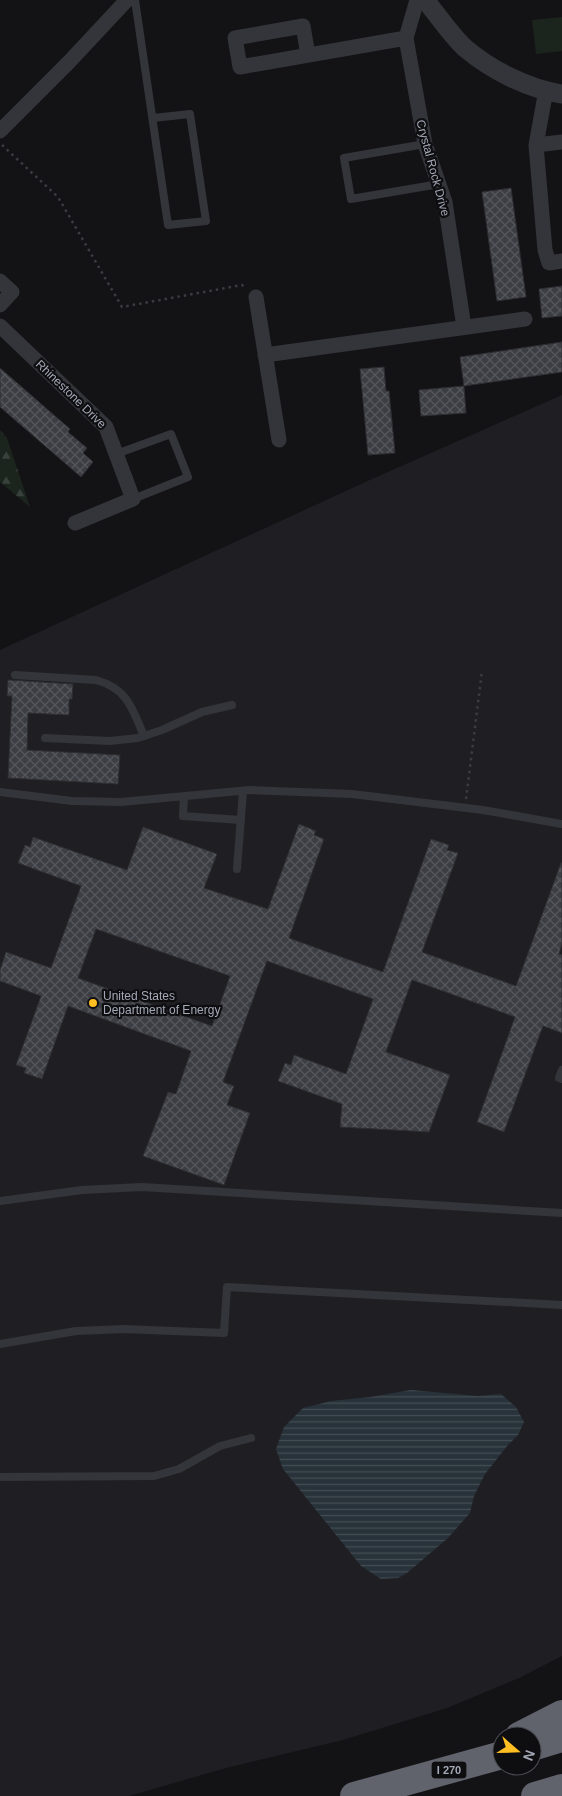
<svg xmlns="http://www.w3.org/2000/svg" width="562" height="1796" font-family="Helvetica,sans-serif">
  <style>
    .built { fill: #1f1f23 }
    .forest { fill: url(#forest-firs) }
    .garden { fill: #1b241d }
    .water { fill: url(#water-rules) }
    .building { fill: url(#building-cross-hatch); stroke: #2d2d32; fill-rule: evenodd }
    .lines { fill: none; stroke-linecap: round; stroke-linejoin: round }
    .path { stroke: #3a3c42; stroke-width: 2.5; stroke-dasharray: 2.5 4; stroke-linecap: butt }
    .service { stroke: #34353b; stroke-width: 8 }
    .minor { stroke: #34353b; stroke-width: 15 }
    .tertiary { stroke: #34353b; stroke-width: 19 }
    .motorway { stroke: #60626c; stroke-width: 28 }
    .poi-dot { fill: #ffbe22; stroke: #0e0e10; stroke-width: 2 }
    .labels { text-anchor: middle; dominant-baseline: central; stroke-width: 4.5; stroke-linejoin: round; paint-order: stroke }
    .shield { fill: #0e0e10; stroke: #777a85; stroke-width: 1 }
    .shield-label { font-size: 11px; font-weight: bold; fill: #a4a9b7 }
    .street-label { font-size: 12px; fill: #a4a9b7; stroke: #0e0e10 }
    .poi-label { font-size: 12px; fill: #a4a9b7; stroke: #0e0e10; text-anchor: start }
  </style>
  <defs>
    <pattern id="forest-firs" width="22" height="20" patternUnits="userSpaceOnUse" patternTransform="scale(1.25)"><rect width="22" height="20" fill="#1b241d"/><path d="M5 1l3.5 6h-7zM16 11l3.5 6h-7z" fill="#39413c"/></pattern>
    <pattern id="water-rules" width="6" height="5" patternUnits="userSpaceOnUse" patternTransform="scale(1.25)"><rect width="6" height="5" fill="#28323a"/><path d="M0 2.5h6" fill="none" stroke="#444d54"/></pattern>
    <pattern id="building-cross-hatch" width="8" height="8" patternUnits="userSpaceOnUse" patternTransform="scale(1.25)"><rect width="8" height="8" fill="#3d3e43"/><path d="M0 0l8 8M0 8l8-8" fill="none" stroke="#56575c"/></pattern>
  </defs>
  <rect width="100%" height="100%" fill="#131315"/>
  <path class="built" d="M562,395V1656L519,1678L447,1708L343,1740L226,1768L129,1796H0V650L372,479Z"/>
  <path class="forest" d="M0,430L7,438L30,507L0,482Z"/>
  <path class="garden" d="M562,17V51L536,54L532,20Z"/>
  <path class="water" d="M411,1390L478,1396L501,1394L516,1407L524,1422L518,1435L508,1445L485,1474L474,1496L470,1513L448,1538L407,1573L398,1578L381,1579L361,1566L283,1469L276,1449L284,1427L303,1408L331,1401L370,1397Z"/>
  <path class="building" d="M511,188L526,297L497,301L482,192Z
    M562,286V316L542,318L539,289Z
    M562,342V372L464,386L460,357Z
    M384,367L386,391H389L395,453L368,455L360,369Z
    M0,368L70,429L68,432L87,448L83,453L93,462L81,477L0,407Z
    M464,386L466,413L421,416L419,390Z
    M8,680L73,684L72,699H69V715L28,713L27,750L120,755L118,784L8,778L12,696H7Z
    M299,824L316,831L314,835L324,839L289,938L383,972L431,839L449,845L447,850L458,853L422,952L516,986L561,863H562V944L559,954L562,955V1033L543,1026L504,1132L477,1122L515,1017L412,980L386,1052L450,1075L429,1132L340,1127L342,1104L278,1081L285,1063L291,1065L294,1055L346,1074L373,999L267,961L223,1082L234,1086L227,1105L250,1113L224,1185L143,1156L168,1092L176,1094L191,1051L68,1006L42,1079L24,1073L26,1068L16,1065L41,996L0,981V970L6,952L51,968L81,886L18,863L25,845L30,847L33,837L127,870L143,827L217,854L204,888L268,909ZM96,929L230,976L212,1026L78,978Z"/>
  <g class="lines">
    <path class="path" d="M2,145L58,197L122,307L242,285L245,288
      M466,799L482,671"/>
    <path class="service" d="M135,0L168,225L206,221L190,114L153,118
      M425,144L344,158L351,199L439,184
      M116,454L171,434L188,477L133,499
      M15,675L96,680C128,689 132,708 144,736
      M45,738L110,741L138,738L162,730L202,712L232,705
      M0,792L72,801L121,802L250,790L352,794L483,810L562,824
      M184,796L183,816L241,820
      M237,869L243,791
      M562,1070L559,1078L562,1079
      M0,1201L82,1190L142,1187L562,1213
      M0,1344L76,1331L124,1329L224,1333L227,1287L562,1305
      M0,1477L154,1476L179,1469L220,1446L251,1438"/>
    <path class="minor" d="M417,0L406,38L425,144L445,202L464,327
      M308,55L303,26L235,38L240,67L406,38
      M546,90L536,145L545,250L549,263L562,261
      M0,131L69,62L127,0
      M536,145L562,142
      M0,281L12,292L0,305
      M256,297L279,440
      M0,326L106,427L133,499L75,523
      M265,355L525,319"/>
    <path class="tertiary" d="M425,0C438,15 450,34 465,48C491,70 528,89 562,94"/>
    <path class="motorway" d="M519,1736L562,1714
      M532,1747L562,1738
      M354,1796L502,1755
      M535,1796L562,1788"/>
  </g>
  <circle class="poi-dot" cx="93" cy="1003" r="5"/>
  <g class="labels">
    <rect class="shield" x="431.5" y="1761.5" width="35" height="17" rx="4"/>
    <g class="shield-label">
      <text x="449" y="1770">I 270</text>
    </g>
    <g class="street-label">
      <text transform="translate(433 168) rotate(75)">Crystal Rock Drive</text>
      <text transform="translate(71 394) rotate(44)">Rhinestone Drive</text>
    </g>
    <g class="poi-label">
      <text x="103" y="996">United States<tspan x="103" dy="14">Department of Energy</tspan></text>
    </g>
  </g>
  <g transform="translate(517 1751) rotate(110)"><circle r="24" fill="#0e0e10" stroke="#4a4c53"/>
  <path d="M0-4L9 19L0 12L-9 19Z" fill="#ffbe22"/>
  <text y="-8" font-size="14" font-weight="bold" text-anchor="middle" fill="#a4a9b7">N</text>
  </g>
</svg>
